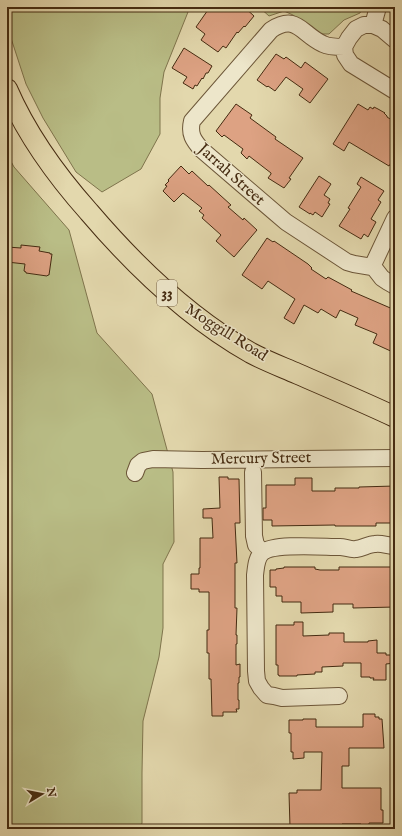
<svg xmlns="http://www.w3.org/2000/svg" width="402" height="836" font-family="'IM FELL English',serif">
  <style>
    .green { fill: #b9bd86; stroke: #7f744c }
    .building { fill: #dda283; stroke: #452b11 }
    .lines { fill: none; stroke-linecap: round; stroke-linejoin: round }
    .minor-casing { stroke: #6c5638; stroke-width: 18 }
    .major-casing { stroke: #452b11; stroke-width: 22 }
    .minor { stroke: #ede6ca; stroke-width: 16 }
    .major { stroke: #e3d8ad; stroke-width: 20 }
    .labels { text-anchor: middle; dominant-baseline: central; stroke-width: 3; stroke-linejoin: round; paint-order: stroke }
    .shield { fill: #ede6ca; stroke: #776348; stroke-width: 1 }
    .shield-label { font-size: 15px; font-weight: bold; fill: #452b11 }
    .street-label { font-size: 16px; fill: #452b11; stroke: #ede6ca }
  </style>
  <rect width="100%" height="100%" fill="#e3d8ad"/>
  <filter id="stains"><feTurbulence type="fractalNoise" baseFrequency=".005" numOctaves="4"/><feColorMatrix values="0 0 0 0 .2 0 0 0 0 .09 0 0 0 0 .02 0 0 0 .5 -.17"/></filter>
  <radialGradient id="worn" r=".72"><stop offset=".6" stop-color="#630" stop-opacity="0"/><stop offset="1" stop-color="#630" stop-opacity=".3"/></radialGradient>
  <path class="green" d="M7,7H190L164,72L160,98V134L141,169L102,192L76,172L43,118L26,84L7,26Z
    M259,7H363L360,13L344,20L329,34H319L308,27L293,15L284,11L269,16Z
    M7,154L14,167L69,230L97,333L152,394L173,472L174,542L163,564V628L159,657L143,721L142,773V823L140,829H7Z"/>
  <path class="building" d="M210,7H244L254,16L245,27L244,26L238,33L237,32L226,48L223,46L218,52L201,40L205,34L196,27Z
    M184,48L212,66L208,73H206L203,79L202,78L197,86L195,85L193,89L183,83L187,77L172,68Z
    M276,54L284,59L286,57L301,68L305,62L328,79L310,103L299,95L303,89L286,77L275,91L268,86L267,87L257,80Z
    M236,104L252,115L250,118L276,137L275,139L303,158L289,178L291,179L284,188L268,178L271,174V173L249,156L247,159L241,153L243,149L224,135L222,137L216,131Z
    M358,104L368,110L370,107L373,109L374,107L378,109L385,113H384L387,116V117L395,122V157L389,166L349,142L344,151L333,144Z
    M181,166L189,174L192,171L208,186L209,185L231,205L228,207L243,220L244,218L257,230L234,257L216,241L221,235L202,218L204,215L199,211L202,208L183,193L174,202L163,191L167,186L165,185L169,181L168,180Z
    M319,176L331,184L324,195L330,199L328,203L330,204L322,217L315,212L313,215L310,213V214L299,207Z
    M361,177L384,191L378,200L381,202L371,219L376,222L368,237L364,234L361,239L344,229L339,226L350,209L348,208L361,187L357,184Z
    M267,238L273,242L274,241L308,264L312,268L311,269L326,279L328,277L352,290L351,291L395,310V353L373,343L377,334L355,325L358,318L340,310L336,318L321,309L318,313L304,305L294,324L284,318L295,299L268,281L262,289L242,275Z
    M21,245L40,247L39,251L50,253V254H52L49,275H48L47,276L26,273V272L24,271L25,264L7,262V247L21,248Z
    M219,477H228V479H239L240,523H235L237,563H235V608H237L236,635H237V644H236V665L240,664V677H239V683H238V700H239V709H236L237,712H223V716H212L211,679H209V653H207V630H209V592H199V589H191V574H199V568H200V538H213L212,518H203V509L220,508Z
    M295,478H312V491H335V488H359V487L395,486V523H376V526H335V525L272,526V520H263V508H266V485H295Z
    M284,567H315V569L320,570H339V567H395V607L353,608V604H333V612L301,613V602H282V596H276V587H270V570H276V569L284,568Z
    M294,622H303V636L329,635V633H344V642H368V641L377,640V653H386V655H395V663L386,664V680H373L374,678H370V677H361V663H343V666L322,667V672H315V674L297,675V676H279V675H278V665H276V625H294Z
    M363,714H375V717H379V719H382L384,748H349V766H342V788H381V810H383V823H369V825H361V824H342V826H316V828H299V827H290L289,793H297V790H321L322,752H304V758L293,759V752H291V733H289V720H303V719H316V727H363Z"/>
  <g class="lines">
    <g class="minor-casing">
      <path id="minor" d="M373,25L378,7
        M395,40L382,29L373,25H364L356,29L349,38L344,47L345,55L351,64L395,91
        M344,47C337,47 329,47 323,44C301,34 297,13 271,30L192,121C189,134 193,140 202,150L286,222L347,262L354,264L372,267L375,269L382,278L388,282L395,286
        M372,267L395,218
        M253,472L254,536L256,545L263,552
        M135,473L138,465L143,461L153,459L202,460L395,458
        M339,696L282,698L274,696L267,695L261,688L257,681L256,671L255,575C256,568 256,557 263,552C275,543 323,547 340,547C345,547 351,550 356,549C363,548 369,544 375,544C382,543 388,546 395,546"/>
    </g>
    <g class="major-casing">
      <path id="major" d="M7,89C27,135 56,175 89,212C135,266 189,318 251,353C266,361 282,367 298,374C330,388 363,402 395,417"/>
    </g>
    <use href="#minor" class="minor"/>
    <use href="#major" class="major"/>
  </g>
  <g class="labels">
    <rect class="shield" x="157" y="280" width="20" height="26" rx="3"/>
    <g class="shield-label">
      <text x="167" y="293">33</text>
    </g>
    <g class="street-label">
      <text transform="translate(231 175) rotate(42)">Jarrah Street</text>
      <text transform="translate(226 333) rotate(32)">Moggill Road</text>
      <text transform="translate(261 459) rotate(-1)">Mercury Street</text>
    </g>
  </g>
  <rect width="402" height="836" fill="none" stroke="#e3d8ad" stroke-width="24"/>
  <rect x="8" y="8" width="386" height="820" fill="none" stroke="#452b11" stroke-width="2"/>
  <rect x="12" y="12" width="378" height="812" fill="none" stroke="#452b11"/>
  <g transform="translate(42 794) rotate(80)" stroke="#ede6ca" stroke-width="3" paint-order="stroke">
  <path d="M0-3L7 15L0 10L-7 15Z" fill="#452b11"/>
  <text y="-6" font-size="11" font-weight="bold" text-anchor="middle" fill="#452b11">N</text>
  </g>
  <rect width="100%" height="100%" filter="url(#stains)"/>
  <rect width="100%" height="100%" fill="url(#worn)"/>
</svg>
